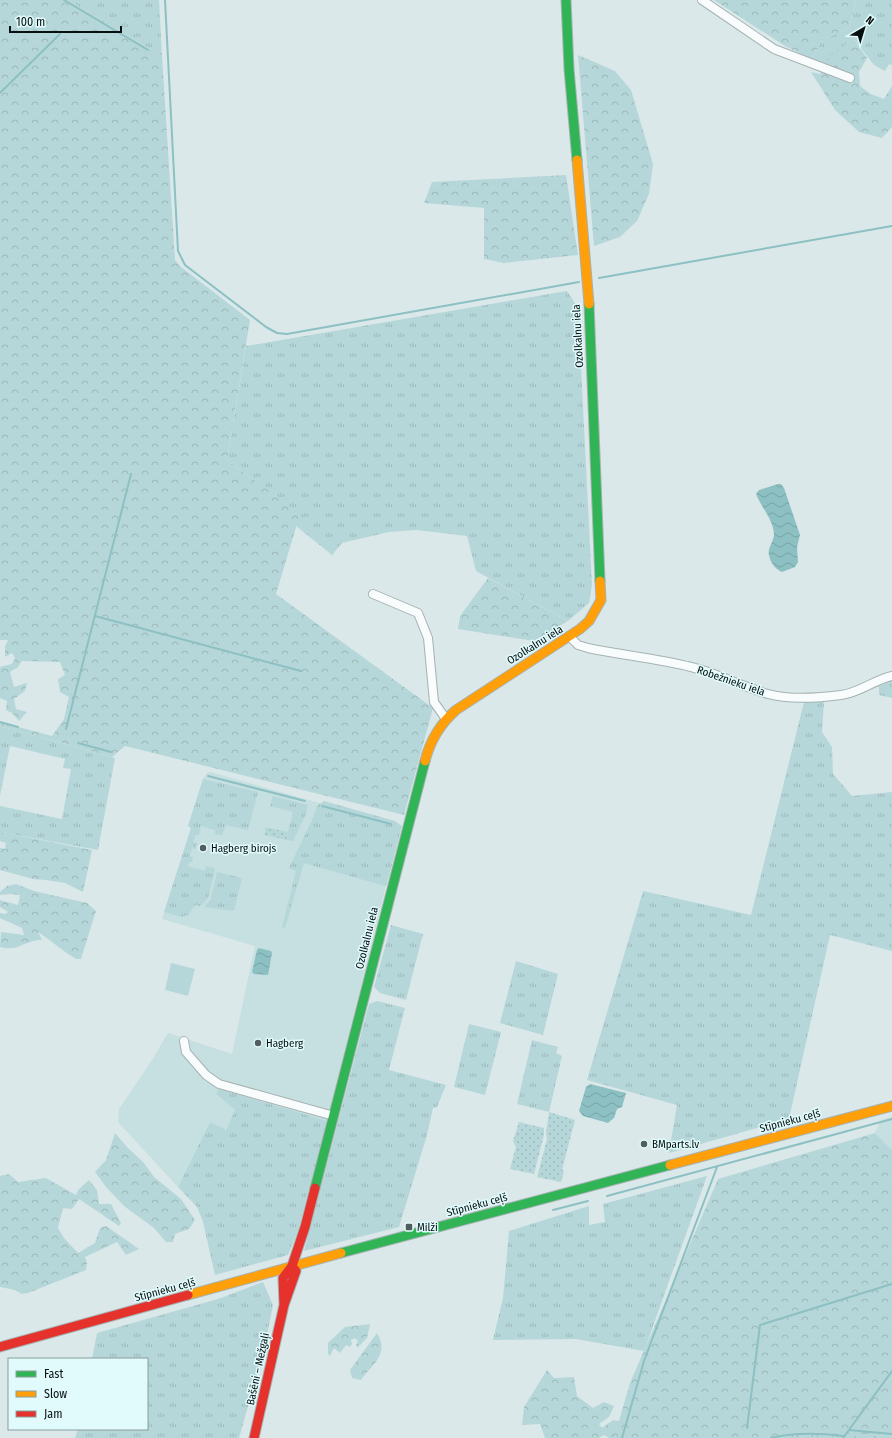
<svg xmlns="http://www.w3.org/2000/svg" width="892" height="1438" font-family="'Fira Sans Condensed',sans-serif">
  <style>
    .built { fill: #c6dfe0 }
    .grass { fill: url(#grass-tufts) }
    .forest { fill: url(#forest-crowns) }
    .wetland { fill: url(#wetland-marsh) }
    .garden { fill: url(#garden-dots) }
    .pitch { fill: #b6d7d9 }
    .water { fill: url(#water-waves) }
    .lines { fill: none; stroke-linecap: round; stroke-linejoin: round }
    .stream { stroke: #8cc0c3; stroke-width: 2 }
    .street-casing { stroke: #a6b2b3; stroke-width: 10 }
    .fast-casing { stroke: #a6b2b3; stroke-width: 11 }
    .slow-casing { stroke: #a6b2b3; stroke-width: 11 }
    .jam-casing { stroke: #a6b2b3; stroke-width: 11 }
    .street { stroke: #f9fcfc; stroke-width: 8 }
    .fast { stroke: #30b455; stroke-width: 9 }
    .slow { stroke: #ff9f0a; stroke-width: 9 }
    .jam { stroke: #e5322d; stroke-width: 9 }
    .poi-dot { fill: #515c5c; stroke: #e1fbfd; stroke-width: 1.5 }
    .labels { text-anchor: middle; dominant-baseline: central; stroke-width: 3; stroke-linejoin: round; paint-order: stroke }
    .street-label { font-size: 11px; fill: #071010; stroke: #e1fbfd }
    .poi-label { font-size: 11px; fill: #071010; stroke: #e1fbfd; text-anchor: start }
  </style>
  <defs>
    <pattern id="grass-tufts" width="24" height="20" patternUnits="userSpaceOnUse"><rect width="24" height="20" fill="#b6d7d9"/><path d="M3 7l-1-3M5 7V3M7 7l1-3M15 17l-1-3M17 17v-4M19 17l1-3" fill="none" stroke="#9bb8b9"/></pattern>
    <pattern id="forest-crowns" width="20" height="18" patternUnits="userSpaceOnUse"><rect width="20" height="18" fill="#b6d7d9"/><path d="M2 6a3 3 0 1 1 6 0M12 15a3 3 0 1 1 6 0" fill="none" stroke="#9bb8b9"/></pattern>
    <pattern id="wetland-marsh" width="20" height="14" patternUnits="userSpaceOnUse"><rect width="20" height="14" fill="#b6d7d9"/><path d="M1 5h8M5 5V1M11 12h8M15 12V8" fill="none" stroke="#9bb8b9"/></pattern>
    <pattern id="garden-dots" width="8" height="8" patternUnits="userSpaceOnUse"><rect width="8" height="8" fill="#b6d7d9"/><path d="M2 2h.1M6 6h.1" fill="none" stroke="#9bb8b9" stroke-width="1.8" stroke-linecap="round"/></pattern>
    <pattern id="water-waves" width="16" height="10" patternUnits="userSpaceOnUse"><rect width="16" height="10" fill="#8cc0c3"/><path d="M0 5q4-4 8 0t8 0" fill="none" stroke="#77a4a6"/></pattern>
  </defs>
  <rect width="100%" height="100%" fill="#dae8e9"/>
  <path class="built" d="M210,772L401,826L327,1121L216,1094L235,1110L226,1131L210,1122L178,1187L118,1122L119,1109L154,1057L168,1033L232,1054L255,946L162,919L191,828L188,826L203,779L207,773Z
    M892,1117V1150L875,1133L881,1120Z"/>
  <path class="grass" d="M68,0H159L162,56Z
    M856,0H892V65L889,64L885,71L874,65L854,39L825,64L811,59L822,40L849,28Z
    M567,291L578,308L592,585L589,603L568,621L476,571L467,536L416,530L389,532L342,543L332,555L296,526L299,514L227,460L246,346Z
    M892,681V698L879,695V686Z
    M804,702H824L822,732L832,747L833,774L852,796L892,792V951L830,935L789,1119L669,1153L677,1105L587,1080L643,891L751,915Z
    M0,726L115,758L98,850L0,832V806L62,819L71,769L63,768L65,759L10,746L0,796Z
    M203,779L258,792L248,830L226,825L222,835L215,834V830L201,826L199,835H196L193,842L197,843L195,849L192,848L190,856L193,857L192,862H189L188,866L205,871L206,866L214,868L215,870L208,898L200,906L195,905L188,915L181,917L164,912L191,828L188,826Z
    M273,796L308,805L305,816L293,841L286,840L293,812L270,806Z
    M324,801L395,821L402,826L387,884L385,886L304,863L285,928L282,927L296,871L289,868L312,820L317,806Z
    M217,872L242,878L234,911L204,907L211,899Z
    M391,925L423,934L406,1000L380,993L374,987Z
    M516,961L558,974L543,1035L500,1023Z
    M377,1001L405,1008L389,1070L446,1085L437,1107L433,1108L427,1135L399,1227L304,1251L369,1004Z
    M469,1024L501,1032L485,1095L454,1087Z
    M532,1040L558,1047L556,1053L562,1056L549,1112L517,1104Z
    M219,1089L327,1121L298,1231L288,1255L215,1275L203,1222L197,1207L178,1187L210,1122L226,1130L235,1110L216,1094Z
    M707,1176L644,1351L576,1339L493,1340L503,1298L509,1231L589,1206V1225L605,1222L603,1204Z
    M263,1282L273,1305L264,1350L239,1438H75L78,1429H147V1359H92L97,1333L218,1299Z"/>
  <path class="forest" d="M0,0H68L162,56L175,260L181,267L250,320L227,460L300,514L276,594L433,708L404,815L125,746L112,757L0,726V722L52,736L64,719L69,697L60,692L58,679L65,675L60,662L22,661L18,667L10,672L14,687L27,683L25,691L14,699L16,709L27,712L19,721L12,713L6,710L7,701L0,698V667L12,664L15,658L12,653L5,657V646L8,640H0Z
    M714,0H856L849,28L822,40L811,59L785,46Z
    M854,39L867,58L859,72L860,86L871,94L884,99L892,86V127L882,138L859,132L835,110L811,72L820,74L829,56Z
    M578,55L615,71L631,90L653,164L649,194L637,221L620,237L594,246Z
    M566,175L578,255L504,263L484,259V208L424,203L432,182Z
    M488,578L568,621L534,641L458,629L460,616Z
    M0,832L92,850L83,892L65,883L46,880L33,879L0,870V848L5,849L6,843L0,841Z
    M16,884L34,891L87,903L96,911L81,959H76C62,951 51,940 38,932L42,940C24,940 20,952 0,947L1,932L24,935L22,928L0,918V913L5,914L8,912L0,907V900L18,905L20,895L11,894L0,895V892L7,886Z
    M115,1133L128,1148L144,1163L154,1177L181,1199L195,1220L189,1229L175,1234L173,1242H166L154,1228L124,1206L106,1187L95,1172L106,1160Z
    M875,1133L892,1150V1434L849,1430L843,1438H609L604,1435L599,1438H545L540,1424L522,1425L524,1407L547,1370L554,1378L574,1377L577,1396L593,1408L604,1402L614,1406L609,1417L599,1424L602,1428L613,1420L619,1421L630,1383L718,1179Z
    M9,1174L18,1182L46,1178L76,1195L78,1190L89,1180L97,1190L99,1204H111L121,1223L119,1226L79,1199L72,1209L63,1208L58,1228L64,1238L78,1253L95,1243L100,1228L106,1226L139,1249L126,1255L117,1242L85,1257L87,1263L86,1270L28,1293L21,1294L16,1290L0,1287V1176Z
    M370,1324L367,1338L358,1347L356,1345L358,1341L355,1338L351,1340L352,1344L350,1347L346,1345L340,1353L334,1348L330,1356L328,1354V1343L345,1327Z
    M377,1333C390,1355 372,1364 361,1380L352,1378L350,1370Z"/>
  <path class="wetland" d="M849,1430L892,1434V1438H843Z"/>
  <path class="garden" d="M265,827L288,832L286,840L265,835Z
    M549,1112L575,1120L562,1170L564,1171L561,1182L537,1177L547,1139L546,1133Z
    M519,1122L544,1128V1135L534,1174L510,1169L516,1147L513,1141Z"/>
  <path class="pitch" d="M171,963L195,969L188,996L165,990Z"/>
  <path class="water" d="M778,484H781L784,488L800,535L797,547L798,562L795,567L782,572C775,569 770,562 769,555C767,548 774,542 774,534C773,519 761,507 756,494L759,490Z
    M259,948L271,951L272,953L268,975L254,974L252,972L257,950Z
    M590,1084L626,1093L622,1107L617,1109L614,1118L608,1123L583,1116L579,1111L586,1087Z"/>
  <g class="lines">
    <path class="stream" d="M64,0L148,50
      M165,0L178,251L185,265L266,327L277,333L287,334L579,282
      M0,93L60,34
      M599,278L892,226
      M95,616L301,671
      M0,722L18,727
      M66,729L131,474
      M78,743L111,752
      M208,776L305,801
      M322,806L391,824
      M607,1196L892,1119
      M553,1210L588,1201
      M747,1428L760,1325L892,1284
      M849,1430L892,1434
      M622,1438L644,1361L717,1167
      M771,1438C795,1432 820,1433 844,1436
      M843,1438L892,1371"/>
    <g class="street-casing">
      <path id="street" d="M702,0L774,49L850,78
        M373,594L418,613L428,638L434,702L446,719
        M570,637L578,645L588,648C621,655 654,658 687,666C715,672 740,686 768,694C790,700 818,698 841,695C859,693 874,680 892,676
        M184,1041L186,1052L206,1075L219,1084L334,1116"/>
    </g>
    <g class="fast-casing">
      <path id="fast" d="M566,0L569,69L577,160
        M589,304L600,581
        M315,1188L425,761
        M341,1253L670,1165"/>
    </g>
    <g class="slow-casing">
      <path id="slow" d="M577,160L589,304
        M425,761C430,741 440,724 456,710L580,629L589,621L601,600L600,581
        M670,1165L892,1106
        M188,1295L341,1253"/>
    </g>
    <g class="jam-casing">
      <path id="jam" d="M284,1305L283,1278L292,1266L305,1227L315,1188
        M0,1347L188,1295
        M254,1438L284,1305L296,1271L292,1266"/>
    </g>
    <use href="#street" class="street"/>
    <use href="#fast" class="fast"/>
    <use href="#slow" class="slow"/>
    <use href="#jam" class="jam"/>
  </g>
  <g class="poi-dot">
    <circle cx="203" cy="848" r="4"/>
    <circle cx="258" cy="1043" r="4"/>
    <circle cx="644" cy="1144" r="4"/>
    <rect x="405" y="1223" width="8" height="8" rx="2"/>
  </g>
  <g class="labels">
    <g class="street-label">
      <text transform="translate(578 336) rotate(-93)">Ozolkalnu iela</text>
      <text transform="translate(535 645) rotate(-32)">Ozolkalnu iela</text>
      <text transform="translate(731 681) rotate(19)">Robežnieku iela</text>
      <text transform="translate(367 938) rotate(-76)">Ozolkalnu iela</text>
      <text transform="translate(790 1121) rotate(-15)">Stīpnieku ceļš</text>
      <text transform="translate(477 1205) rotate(-15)">Stīpnieku ceļš</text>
      <text transform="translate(165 1290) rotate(-15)">Stīpnieku ceļš</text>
      <text transform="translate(258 1369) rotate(-78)">Bašēni – Mežgaļi</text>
    </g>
    <g class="poi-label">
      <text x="211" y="848">Hagberg birojs</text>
      <text x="266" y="1043">Hagberg</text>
      <text x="652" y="1144">BMparts.lv</text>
      <text x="417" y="1227">Milži</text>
    </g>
  </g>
  <rect x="8" y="1358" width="140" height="72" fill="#e1fbfd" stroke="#8a9d9e"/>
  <rect x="16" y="1371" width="20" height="6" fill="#30b455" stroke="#8a9d9e"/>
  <text x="44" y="1378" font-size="12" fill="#071010">Fast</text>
  <rect x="16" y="1391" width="20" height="6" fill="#ff9f0a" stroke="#8a9d9e"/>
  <text x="44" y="1398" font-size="12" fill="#071010">Slow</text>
  <rect x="16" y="1411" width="20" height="6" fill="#e5322d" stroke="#8a9d9e"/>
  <text x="44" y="1418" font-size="12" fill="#071010">Jam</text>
  <g transform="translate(864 28) rotate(38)" stroke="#e1fbfd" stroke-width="3" paint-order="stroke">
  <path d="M0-3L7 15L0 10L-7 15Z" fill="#071010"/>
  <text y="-6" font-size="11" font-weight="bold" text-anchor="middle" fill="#071010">N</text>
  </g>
  <path d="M10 26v6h111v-6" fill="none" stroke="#071010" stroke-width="2"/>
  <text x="16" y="26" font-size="12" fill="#071010" stroke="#e1fbfd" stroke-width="3" paint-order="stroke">100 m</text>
</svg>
